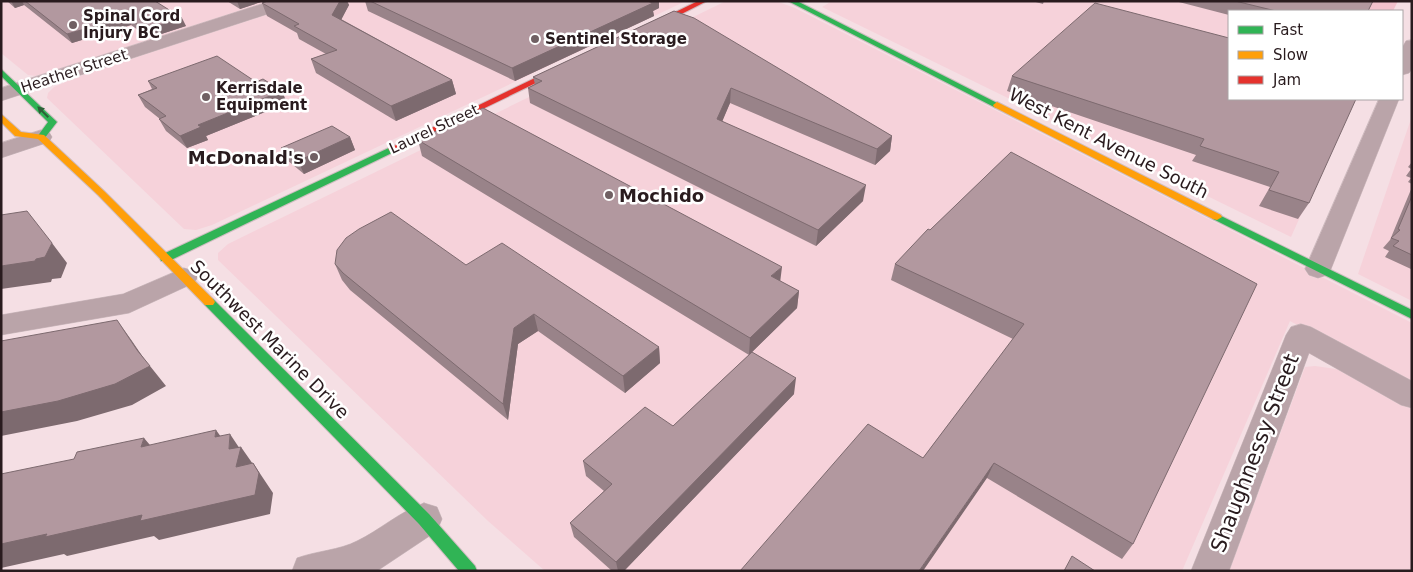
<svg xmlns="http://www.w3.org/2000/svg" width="1413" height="572" font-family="'DejaVu Sans',sans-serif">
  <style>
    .built { fill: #f6d2da }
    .green { fill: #f2c1cc }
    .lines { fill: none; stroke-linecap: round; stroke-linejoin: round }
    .street-casing { stroke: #cfbdc1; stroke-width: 1 }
    .fast-casing { stroke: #cfbdc1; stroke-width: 2 }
    .slow-casing { stroke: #cfbdc1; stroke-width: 2 }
    .jam-casing { stroke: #cfbdc1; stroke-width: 2 }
    .street { fill: #baa4a9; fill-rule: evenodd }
    .fast { fill: #30b455; fill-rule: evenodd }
    .slow { fill: #ff9f0a; fill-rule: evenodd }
    .jam { fill: #e5322d; fill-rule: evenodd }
    .wall { fill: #998389 }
    .shaded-wall { fill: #7d6a6f }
    .building { fill: #b2989f; stroke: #7d6a6f }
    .oneway { fill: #2c6037 }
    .poi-dot { fill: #706063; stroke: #fff; stroke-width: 2 }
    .labels { text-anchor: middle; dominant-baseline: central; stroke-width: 5; stroke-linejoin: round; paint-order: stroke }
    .far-poi-label { font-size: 15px; font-weight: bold; fill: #291b1e; stroke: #fff; text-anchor: start }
    .far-street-label { font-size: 15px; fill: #291b1e; stroke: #fff }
    .street-label { font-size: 18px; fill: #291b1e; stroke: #fff }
    .poi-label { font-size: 18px; font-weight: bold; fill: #291b1e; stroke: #fff; text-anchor: end }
    .near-street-label { font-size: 21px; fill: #291b1e; stroke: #fff }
  </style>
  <rect width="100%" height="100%" fill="#f5dfe4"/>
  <path class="built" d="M1,1H280L46,74L36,76L28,75L1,53Z
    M301,1H686L212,225L196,230L184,229L47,98L48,93L54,87L77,77Z
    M726,1H776L795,8L1412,323V387L1290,321L1182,571H545L488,521L218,260V253L228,244Z
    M832,1H1323L1229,11V99H1353L1291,237L822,7Z
    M1412,116V301L1358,274Z
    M1315,366L1343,370L1412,405V571H1229L1305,367Z"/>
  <path class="green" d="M1323,1H1398L1393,11H1366Z"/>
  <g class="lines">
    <g class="street-casing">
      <path id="street" d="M271,1H297L295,5L1,101V88Z
        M1412,40V69L1409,73L1402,75V48L1406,41Z
        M1379,99H1399L1331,269L1327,275L1318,278L1309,275L1305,269Z
        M41,130L49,132L52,137L49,142L1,158V143Z
        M184,268L194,271L198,277L194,283L129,313L1,335V315L123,294Z
        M1301,324L1311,327L1412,381V408L1401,405L1309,353L1229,571H1191L1286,335L1291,327Z
        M424,503L437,507L442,519L437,531L377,571H292L297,558C316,551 340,550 357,541C380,530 399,512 424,503Z"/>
    </g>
    <g class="fast-casing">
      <path id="fast" d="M788,1H797L1001,105L997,108L994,107Z
        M1,69L57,122L44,139L41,140L37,137L48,122L1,76Z
        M393,146L396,147V151L169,261H161L160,258L161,255Z
        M1217,214L1412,310V319L1213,219L1212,217L1213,215Z
        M209,298L213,299L429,514L475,566L477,571H459L419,524L205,305L203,302L205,299Z"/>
    </g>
    <g class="slow-casing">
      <path id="slow" d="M997,102L1221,215L1222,217L1217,220L1213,219L994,107L993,105Z
        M1,114L21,132L44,135L104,191L213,299L215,302L213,305H205L98,195L38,139L15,136L1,122Z"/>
    </g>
    <g class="jam-casing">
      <path id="jam" d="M698,1H707L650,30L643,28Z
        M564,64L571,66L396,151H390L388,149Z"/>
    </g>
    <use href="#street" class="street"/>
    <use href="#fast" class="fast"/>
    <use href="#slow" class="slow"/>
    <use href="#jam" class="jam"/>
  </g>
  <path class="wall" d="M7,1H155L186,26L149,38L131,25L72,43L24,5L15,8Z
    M227,1H264L240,9Z
    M268,1H347L349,5L341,19L452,80L456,94L396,121L316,73L311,59L326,54L299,39L297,33L267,16L262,3Z
    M365,1H659V8L653,11L654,16L515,81L368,11Z
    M1032,1H1044L1043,4Z
    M1175,1H1373L1368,11H1229V15Z
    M674,11L892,136L890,151L875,165L730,103L722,121L863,201L816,246L530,103L528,88L535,84L533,77Z
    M1229,38L1309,203L1298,219L1259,206L1270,187L1192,161L1196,155L1007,91L1012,76Z
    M148,81L287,103L206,136L208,140L187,148L166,131L159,119H160L145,107L138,95L152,89Z
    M350,137L355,150L304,174L287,160L281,148Z
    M418,140L780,281L799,291L797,308L752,352L794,394L624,571H612L574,537L570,523L604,491L586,476L583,461L673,426L749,355L422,156Z
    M1011,152L1133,544L1122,559L987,478L923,458L1013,339L891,280L895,264Z
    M1412,162V184L1408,182L1411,178L1406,176L1411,169L1408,167Z
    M1412,187V269H1411L1385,257L1389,251L1383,248L1390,240Z
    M335,264L466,265L659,347L660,363L625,393L538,331L518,344L508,420L350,290L342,280Z"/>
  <path class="shaded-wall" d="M11,1H22L24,5L15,8Z
    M237,1H264L240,9Z
    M340,1H347L349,5L337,28L332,15Z
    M647,1H659V8L653,11L654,16L515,81L512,68Z
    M127,17L131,25L72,43L67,34Z
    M182,18L186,26L149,38L145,30Z
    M452,80L456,94L396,121L391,106Z
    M731,88L730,103L717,134V119Z
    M282,91L287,103L206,136L208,140L187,148L180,136L198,125Z
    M892,136L890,151L875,165L877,149Z
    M350,137L355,150L304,174L298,161Z
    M866,185L863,201L816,246L818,230Z
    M52,243L67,263L61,278L52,279L51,282L1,289V266L36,259Z
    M782,267L780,283L771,276Z
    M799,291L797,308L749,355L750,338Z
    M534,314L538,331L518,344L508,420L503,404L514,328Z
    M117,320L132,341L149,366H150L166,386L132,405L77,421L1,436V412L137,350Z
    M659,347L660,363L625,393L623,376Z
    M796,378L794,394L624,571H618L616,562Z
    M216,430L229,448L230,434L240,449L241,447L255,467L251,487L215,437Z
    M144,438L161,458L141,447Z
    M253,463L273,493L270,514L159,540L154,536L67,556L64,554L1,568V544Z
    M994,463L987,478L923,571H919Z"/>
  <path class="building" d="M25,1H155L182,18L145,30L127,17L67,34Z
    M268,1H340L332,15L452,80L391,106L311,59L337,50L294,26L299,24L262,3Z
    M370,1H647L653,3L512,68Z
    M1235,1H1373L1368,11H1276Z
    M1095,3L1229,38V99H1356L1309,203L1269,190L1279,172L1200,146L1204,139L1012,76Z
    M674,11L694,18L892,136L877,149L731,88L717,119L866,185L818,230L528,88L542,81L533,77Z
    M217,56L256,82L263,79L282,91L198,125L201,127L180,136L159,119L166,116L138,95L157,88L148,81Z
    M483,108L782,267L771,276L799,291L750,338L418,140Z
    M332,126L350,137L298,161L281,148Z
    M1011,152L1257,284L1133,544L994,463L919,571H740L868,424L923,458L1024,324L895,264L928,229L930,230Z
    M1412,196V255L1393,246L1399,241L1391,238L1400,230L1398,229Z
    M27,211L52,243L45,257L36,259L35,261L1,266V215Z
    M391,212L466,265L502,243L659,347L623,376L534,314L514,328L503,404L343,273L335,264L337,250L346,238L359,229Z
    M117,320L137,350L150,366L115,384L58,401L1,412V341Z
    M752,352L796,378L616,562L570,523L612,484L583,461L645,407L673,426Z
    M216,430L215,437L230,434L229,449L241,447L236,467L253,463L259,473L255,495L140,521L142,515L45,537L47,534L1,544V474L74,459L77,452L144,438L141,447Z
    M1072,556L1095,571H1064Z"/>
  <defs><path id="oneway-solid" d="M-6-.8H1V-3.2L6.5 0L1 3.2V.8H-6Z" transform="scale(1.25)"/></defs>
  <use class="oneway" href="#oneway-solid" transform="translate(43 112) rotate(-135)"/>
  <g class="poi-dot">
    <circle cx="73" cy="25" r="5"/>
    <circle cx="535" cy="39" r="5"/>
    <circle cx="206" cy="97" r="5"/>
    <circle cx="314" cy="157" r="5"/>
    <circle cx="609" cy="195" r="5"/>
  </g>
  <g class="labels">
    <g class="far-poi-label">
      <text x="83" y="16">Spinal Cord<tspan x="83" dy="17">Injury BC</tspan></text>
      <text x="545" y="39">Sentinel Storage</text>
      <text x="216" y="88">Kerrisdale<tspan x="216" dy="17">Equipment</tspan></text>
    </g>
    <g class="far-street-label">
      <text transform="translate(74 71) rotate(-18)">Heather Street</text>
      <text transform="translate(434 129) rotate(-25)">Laurel Street</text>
    </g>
    <g class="street-label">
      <text transform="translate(1109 143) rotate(27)">West Kent Avenue South</text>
      <text transform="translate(270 339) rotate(45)">Southwest Marine Drive</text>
    </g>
    <g class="poi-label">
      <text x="304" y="157">McDonald's</text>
      <text x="619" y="195" text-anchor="start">Mochido</text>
    </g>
    <g class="near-street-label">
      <text transform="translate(1255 453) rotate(-69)">Shaughnessy Street</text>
    </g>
  </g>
  <rect width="1413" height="572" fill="none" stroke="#291b1e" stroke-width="5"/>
  <rect x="1228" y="10" width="175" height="90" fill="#ffffff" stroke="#a9a4a5"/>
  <rect x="1238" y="26" width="25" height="8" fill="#30b455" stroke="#a9a4a5"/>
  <text x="1273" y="35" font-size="15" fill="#291b1e">Fast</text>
  <rect x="1238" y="51" width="25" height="8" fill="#ff9f0a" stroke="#a9a4a5"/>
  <text x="1273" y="60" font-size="15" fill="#291b1e">Slow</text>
  <rect x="1238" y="76" width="25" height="8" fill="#e5322d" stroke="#a9a4a5"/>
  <text x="1273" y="85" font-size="15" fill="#291b1e">Jam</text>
</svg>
